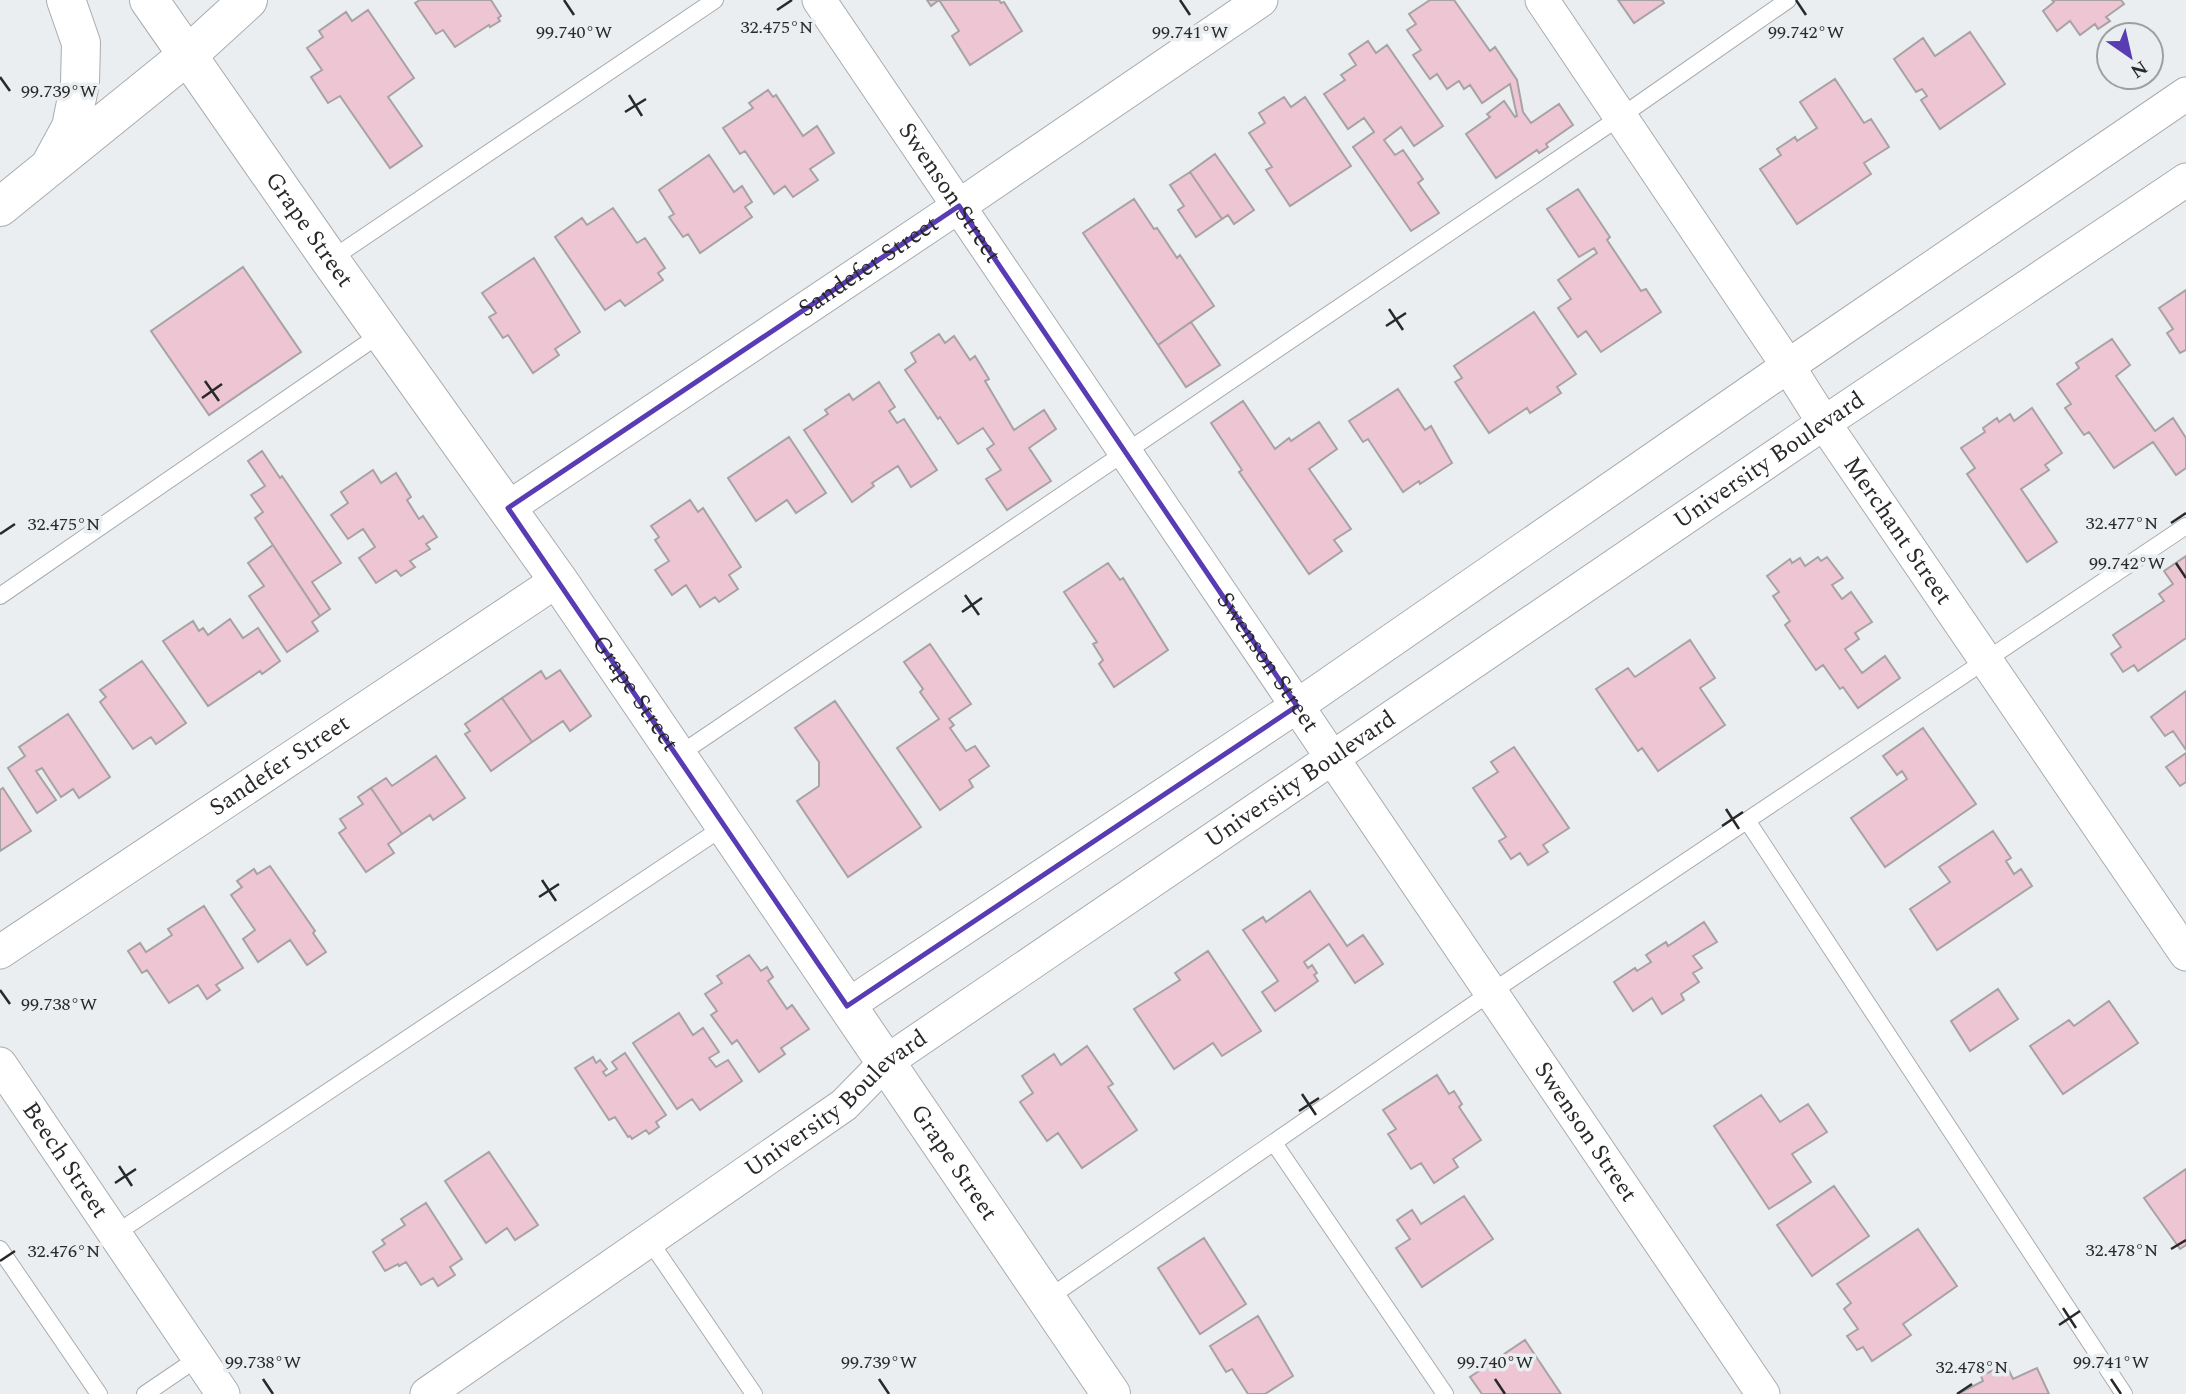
<svg xmlns="http://www.w3.org/2000/svg" width="2186" height="1394" font-family="Spectral,serif">
  <style>
    .building { fill: #eec5d2; stroke: #a7a3a4; stroke-width: 2 }
    .lines { fill: none; stroke-linecap: round; stroke-linejoin: round }
    .lane-casing { stroke: #a9acae; stroke-width: 18 }
    .street-casing { stroke: #a9acae; stroke-width: 35 }
    .secondary-casing { stroke: #a9acae; stroke-width: 40 }
    .lane { stroke: #fff; stroke-width: 16 }
    .street { stroke: #fff; stroke-width: 33 }
    .secondary { stroke: #fff; stroke-width: 38 }
    .marked { fill: none; stroke: #593cb4; stroke-width: 5; stroke-linejoin: round }
    .ticks { fill: none; stroke: #28292a; stroke-width: 2.5 }
    .labels { text-anchor: middle; dominant-baseline: central; stroke-width: 7; stroke-linejoin: round; paint-order: stroke }
    .street-label { font-size: 24px; fill: #28292a; stroke: #ebeef0 }
    .ticks-label { font-size: 18px; text-anchor: middle; fill: #28292a; stroke: #ebeef0; stroke-width: 7; stroke-linejoin: round; paint-order: stroke }
  </style>
  <rect width="100%" height="100%" fill="#ebeef0"/>
  <path class="building" d="M420,0H491L501,16L498,18L500,21L490,27L489,25L455,47L443,30L436,34L415,3Z
    M927,0H999L1001,3L1004,2L1022,31L970,65L952,36L959,31L939,0L931,6Z
    M1430,0H1454L1490,51L1495,47L1517,80L1523,112L1531,123L1559,104L1573,125L1546,144L1548,147L1539,153L1537,150L1496,178L1466,134L1490,117L1487,114L1504,101L1515,117L1517,116L1510,84L1482,103L1470,85L1464,89L1459,81L1447,89L1437,74L1430,79L1413,55L1421,50L1407,30L1416,24L1409,14Z
    M1618,0H1662L1664,3L1634,23Z
    M2052,0H2121L2124,4L2106,17L2110,21L2098,29L2095,24L2080,35L2070,21L2057,31L2043,11L2054,2Z
    M368,10L414,78L388,97L422,146L390,168L340,96L328,103L311,77L322,70L307,48L323,37L319,31L346,12L352,21Z
    M1970,32L2005,84L1940,129L1921,100L1927,96L1922,89L1916,92L1894,59L1923,38L1935,56Z
    M1368,41L1376,53L1387,45L1443,126L1414,146L1401,127L1384,140L1395,155L1403,150L1423,179L1418,183L1439,213L1411,231L1353,147L1374,132L1364,118L1348,129L1324,94L1345,80L1341,75L1356,65L1349,54Z
    M1835,79L1864,123L1871,119L1889,147L1864,163L1871,174L1797,224L1760,169L1781,155L1777,149L1795,137L1797,141L1817,128L1800,102Z
    M768,90L773,97L776,95L803,136L817,126L834,153L810,169L818,180L793,197L785,186L774,194L745,151L740,154L723,128L753,108L749,103Z
    M1284,97L1291,107L1305,97L1351,166L1290,206L1266,170L1272,167L1249,133L1265,123L1259,113Z
    M1215,154L1254,210L1234,224L1228,215L1222,219L1190,172Z
    M709,155L734,192L742,186L752,202L745,207L752,217L700,253L688,234L683,237L669,217L674,214L659,190Z
    M1190,172L1222,219L1196,237L1178,210L1184,206L1170,185Z
    M1578,189L1610,237L1607,240L1641,291L1646,289L1661,312L1601,352L1586,331L1578,337L1558,308L1571,299L1558,280L1597,253L1594,248L1579,257L1547,209Z
    M1134,199L1154,229L1157,228L1177,258L1180,255L1214,306L1158,345L1083,233Z
    M613,208L637,243L645,238L665,268L658,273L663,280L625,306L620,300L605,310L555,237L582,218L587,225Z
    M534,258L580,332L555,349L559,355L533,373L508,335L503,338L489,317L496,313L482,293Z
    M243,267L301,352L209,415L151,331Z
    M2186,290V350L2180,353L2167,333L2173,329L2159,308Z
    M1534,312L1576,374L1557,387L1561,393L1530,413L1527,408L1489,433L1455,382L1462,378L1454,366Z
    M1191,322L1220,365L1186,387L1158,345Z
    M939,334L945,343L954,336L970,360L975,356L989,379L985,381L1014,430L1044,410L1056,429L1029,448L1051,481L1007,510L986,479L1001,470L987,449L994,444L983,428L958,444L940,417L938,419L905,370L916,362L911,353Z
    M2112,339L2130,365L2116,376L2155,431L2173,418L2186,438V468L2176,475L2153,442L2114,468L2089,432L2084,435L2065,408L2071,404L2057,384L2079,368L2076,363Z
    M879,382L895,407L889,411L897,423L904,419L937,470L911,487L898,466L872,483L874,486L852,502L804,430L828,414L825,410L849,394L853,400Z
    M1398,389L1425,430L1431,426L1452,463L1420,484L1419,481L1403,492L1368,439L1363,442L1349,421Z
    M1243,401L1275,449L1289,438L1291,441L1319,422L1337,449L1309,469L1351,529L1334,540L1342,551L1309,574L1239,472L1242,470L1211,423Z
    M2032,408L2062,453L2045,465L2049,470L2021,489L2057,542L2027,562L1967,474L1975,468L1961,448L1985,432L1983,428L1997,418L1999,422L2010,414L2014,421Z
    M789,437L826,493L796,513L787,500L756,521L728,478Z
    M262,451L280,478L282,476L341,563L312,582L330,609L320,616L255,518L263,512L251,495L265,486L248,461Z
    M373,470L381,483L396,473L411,497L407,500L419,519L423,516L437,537L426,544L430,549L410,561L415,567L401,576L396,570L376,583L359,558L375,547L363,529L348,539L331,515L348,503L341,492Z
    M690,500L698,512L703,508L741,567L729,575L738,589L719,602L715,597L700,607L686,585L672,595L655,570L669,561L655,540L659,537L651,526Z
    M273,545L320,616L312,622L318,631L287,652L249,596L264,586L248,563Z
    M2186,556V638L2138,671L2134,665L2123,672L2111,654L2121,647L2113,635L2164,601L2159,594L2173,584L2164,571Z
    M1818,557L1821,561L1827,557L1843,578L1832,585L1842,599L1851,592L1872,622L1855,633L1859,639L1845,649L1862,673L1885,656L1900,678L1858,708L1843,687L1840,689L1823,665L1816,670L1785,625L1790,621L1773,596L1779,592L1767,576L1790,559L1792,563L1800,558L1805,566Z
    M1108,563L1120,580L1123,578L1168,650L1114,687L1099,664L1103,660L1093,644L1097,642L1064,592Z
    M230,619L243,638L258,628L280,661L262,674L260,671L208,706L163,641L193,621L199,631L203,628L208,635Z
    M1690,640L1715,678L1700,688L1725,725L1658,771L1642,748L1638,751L1596,689L1628,668L1635,677Z
    M930,644L971,704L949,719L954,725L950,728L966,751L975,746L989,766L969,780L973,787L940,810L897,748L939,719L920,692L923,689L904,662Z
    M142,661L186,723L156,744L151,737L133,749L100,702L106,697L100,690Z
    M560,670L591,716L570,731L563,721L532,742L502,698L541,671L546,679Z
    M2186,691V750L2173,731L2165,736L2151,717Z
    M502,698L532,742L491,771L465,734L470,731L465,724Z
    M835,701L921,827L848,877L797,801L819,786V762L795,728Z
    M68,714L110,777L79,798L73,789L61,797L42,768L36,771L56,800L37,813L8,768L25,756L19,747Z
    M1923,728L1976,804L1885,867L1851,818L1907,779L1902,771L1897,775L1883,756Z
    M1514,747L1569,828L1543,845L1548,852L1528,865L1520,853L1511,859L1499,841L1506,837L1473,788L1498,772L1491,762Z
    M2186,753V782L2180,786L2166,767Z
    M436,756L465,798L433,820L430,815L402,834L371,788L386,778L392,786Z
    M3,788L31,831L0,851V790Z
    M371,788L402,834L388,844L394,853L366,872L339,833L346,828L340,819L363,804L358,797Z
    M1993,831L2011,858L2006,861L2014,874L2021,869L2032,886L1937,950L1910,909L1950,882L1939,867Z
    M270,866L315,931L313,933L326,952L307,965L290,940L258,962L243,939L255,930L231,895L242,887L237,881L254,869L257,874Z
    M1310,891L1347,946L1363,935L1383,964L1355,983L1329,944L1304,962L1308,968L1312,965L1317,973L1314,975L1318,981L1275,1011L1262,992L1278,981L1243,930L1263,917L1266,922Z
    M204,906L243,968L216,985L220,990L207,999L198,985L169,1003L147,970L142,973L128,951L140,943L146,952L172,935L168,929Z
    M1704,922L1717,942L1693,956L1702,968L1693,973L1699,982L1681,994L1684,1000L1662,1014L1652,998L1633,1011L1614,982L1635,968L1637,971L1651,962L1646,955L1666,942L1668,946Z
    M1208,951L1261,1031L1222,1056L1213,1043L1174,1069L1134,1009L1180,980L1175,973Z
    M749,955L761,971L767,967L773,977L768,981L787,1009L792,1005L809,1029L781,1048L785,1054L759,1072L737,1040L732,1044L711,1015L717,1011L705,994L722,983L717,976Z
    M1998,989L2018,1019L1970,1051L1951,1021Z
    M2109,1001L2138,1043L2063,1094L2030,1046L2069,1020L2074,1026Z
    M679,1013L693,1035L703,1028L719,1052L709,1058L716,1067L728,1060L742,1081L700,1110L692,1099L677,1109L633,1043Z
    M1087,1046L1113,1084L1108,1087L1137,1130L1082,1168L1058,1133L1047,1141L1020,1102L1033,1093L1022,1076L1054,1054L1061,1065Z
    M625,1053L666,1115L656,1122L659,1127L649,1134L646,1130L632,1139L630,1136L628,1137L615,1117L609,1120L575,1068L593,1057L596,1063L600,1060L607,1069L603,1072L606,1076L617,1069L612,1062Z
    M1437,1075L1449,1094L1454,1091L1462,1104L1459,1107L1481,1140L1453,1159L1458,1167L1434,1183L1421,1163L1411,1169L1388,1134L1396,1129L1383,1110Z
    M1761,1095L1780,1122L1808,1104L1827,1132L1792,1154L1811,1182L1769,1209L1714,1126Z
    M489,1152L538,1225L515,1240L507,1228L486,1243L445,1181Z
    M2186,1169V1245L2180,1249L2144,1198Z
    M1834,1186L1869,1236L1812,1276L1777,1225Z
    M1464,1196L1493,1239L1422,1287L1396,1248L1410,1239L1397,1220L1412,1210L1421,1224Z
    M426,1203L462,1259L450,1267L455,1275L438,1286L433,1278L421,1285L406,1262L399,1266L398,1264L385,1271L373,1252L385,1244L382,1240L405,1225L401,1219Z
    M1918,1229L1957,1286L1903,1324L1911,1335L1872,1361L1863,1347L1857,1350L1847,1336L1858,1329L1844,1309L1851,1303L1837,1284Z
    M1204,1238L1246,1304L1200,1334L1158,1268Z
    M1258,1316L1293,1376L1265,1394H1248L1232,1369L1226,1372L1210,1346Z
    M1525,1340L1561,1394H1482L1470,1377Z
    M2006,1364L2013,1379L2037,1368L2049,1394H1958L1983,1381L1981,1376Z"/>
  <g class="lines">
    <g class="lane-casing">
      <path id="lane" d="M330,260L715,0
        M0,596L382,333
        M677,756L1620,117L1788,0
        M1748,822L2124,1394
        M1274,1143L1445,1394
        M115,1234L725,826
        M649,1240L754,1394
        M0,1249L99,1394
        M1047,1299L1490,993L2186,526
        M145,1394L198,1358"/>
    </g>
    <g class="street-casing">
      <g id="street">
        <path id="s1" d="M819,0L1763,1394"/>
        <path id="s2" d="M1542,0L1788,366L1824,423L2186,954"/>
        <path id="s3" d="M508,508L959,206L1261,0"/>
        <path id="s4" d="M0,952L558,580"/>
        <path d="M847,1006L1297,706L1788,366L2186,94"/>
        <path id="s5" d="M0,1064L223,1394"/>
        <path id="s6" d="M427,1394L844,1105L886,1062L1824,423L2186,180"/>
      </g>
    </g>
    <g class="secondary-casing">
      <g id="secondary">
        <path id="s7" d="M149,0L330,260L558,580L1111,1394"/>
        <path d="M52,162L71,127L80,83L81,43L66,0"/>
        <path d="M0,207L189,54L248,0"/>
      </g>
    </g>
    <use href="#lane" class="lane"/>
    <use href="#street" class="street"/>
    <use href="#secondary" class="secondary"/>
  </g>
  <path class="marked" d="M959,206L1297,706L847,1006L508,508Z"/>
  <path class="ticks" d="M564,0L574,15M1180,0L1190,15M1796,0L1806,15M777,10L792,0M0,77L10,91M629,95L642,116M625,112L646,99M1389,309L1403,330M1386,326L1406,313M205,381L219,401M202,398L222,384M2171,523L2186,513M0,534L15,524M2176,563L2186,578M965,595L979,615M962,612L982,598M1726,809L1739,829M1722,826L1743,812M542,880L556,901M539,897L559,884M0,990L10,1004M1302,1094L1316,1115M1299,1111L1319,1098M119,1166L132,1186M115,1183L136,1169M2171,1249L2186,1240M0,1261L15,1251M2063,1308L2076,1328M2059,1325L2080,1311M263,1379L273,1394M879,1379L889,1394M1495,1379L1505,1394M2111,1379L2121,1394M1957,1394L1972,1384"/>
  <g class="labels">
    <g class="street-label">
      <text stroke="none"><textPath href="#s1" startOffset="233">Swenson Street</textPath></text>
      <text stroke="none"><textPath href="#s7" startOffset="280">Grape Street</textPath></text>
      <text stroke="none"><textPath href="#s3" startOffset="434">Sandefer Street</textPath></text>
      <text stroke="none"><textPath href="#s6" startOffset="1636">University Boulevard</textPath></text>
      <text stroke="none"><textPath href="#s2" startOffset="639">Merchant Street</textPath></text>
      <text stroke="none"><textPath href="#s1" startOffset="800">Swenson Street</textPath></text>
      <text stroke="none"><textPath href="#s7" startOffset="847">Grape Street</textPath></text>
      <text stroke="none"><textPath href="#s4" startOffset="336">Sandefer Street</textPath></text>
      <text stroke="none"><textPath href="#s6" startOffset="1069">University Boulevard</textPath></text>
      <text stroke="none"><textPath href="#s6" startOffset="502">University Boulevard</textPath></text>
      <text stroke="none"><textPath href="#s1" startOffset="1367">Swenson Street</textPath></text>
      <text stroke="none"><textPath href="#s5" startOffset="116">Beech Street</textPath></text>
      <text stroke="none"><textPath href="#s7" startOffset="1414">Grape Street</textPath></text>
    </g>
  </g>
  <g class="ticks-label">
    <text x="777" y="33">32.475°N</text>
    <text x="574" y="38">99.740°W</text>
    <text x="1190" y="38">99.741°W</text>
    <text x="1806" y="38">99.742°W</text>
    <text x="59" y="97">99.739°W</text>
    <text x="2122" y="529">32.477°N</text>
    <text x="64" y="530">32.475°N</text>
    <text x="2127" y="569">99.742°W</text>
    <text x="59" y="1010">99.738°W</text>
    <text x="2122" y="1256">32.478°N</text>
    <text x="64" y="1257">32.476°N</text>
    <text x="263" y="1368">99.738°W</text>
    <text x="879" y="1368">99.739°W</text>
    <text x="1495" y="1368">99.740°W</text>
    <text x="2111" y="1368">99.741°W</text>
    <text x="1972" y="1373">32.478°N</text>
  </g>
  <g transform="translate(2130 56) rotate(146)"><circle r="33" fill="#ebeef0" stroke="#9d9fa1" stroke-width="2"/>
  <path d="M0-5L12 26L0 18L-12 26Z" fill="#593cb4"/>
  <text y="-10" font-size="19" font-weight="bold" text-anchor="middle" fill="#28292a">N</text>
  </g>
</svg>
